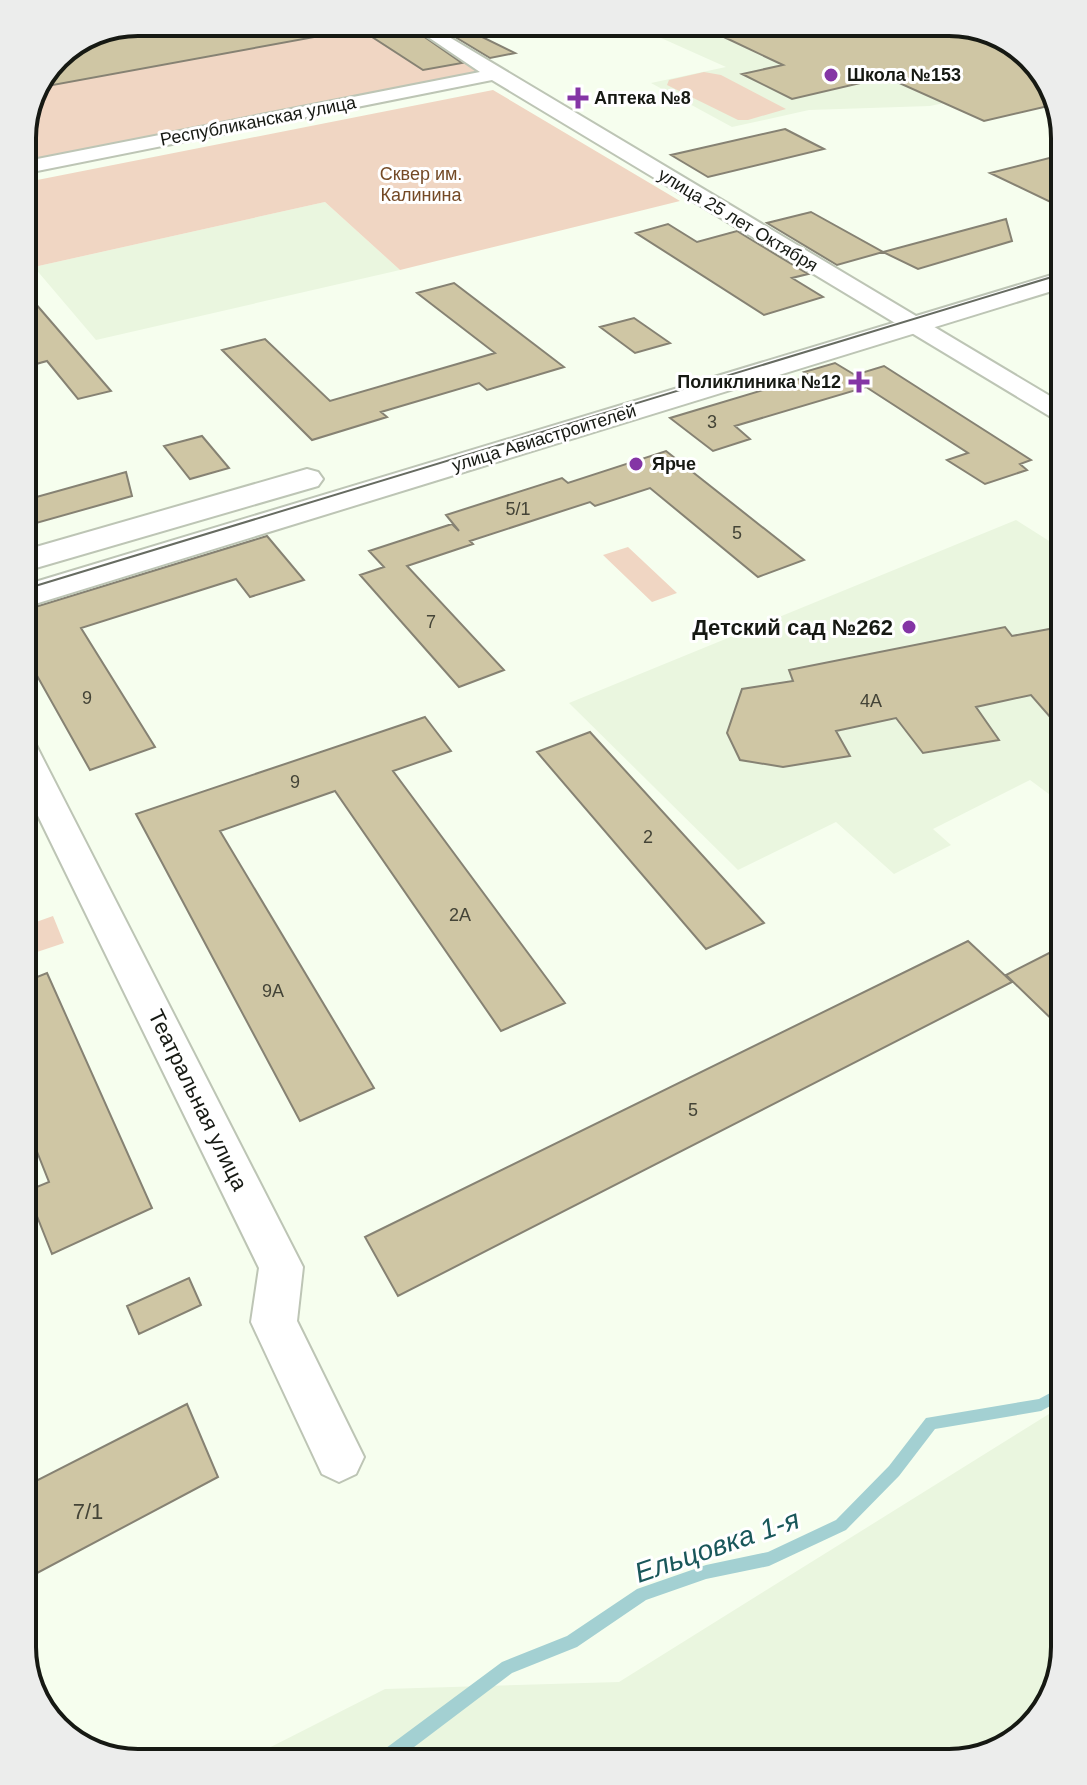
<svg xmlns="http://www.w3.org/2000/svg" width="1087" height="1785" font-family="Helvetica,sans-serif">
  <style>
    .built { fill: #eaf6df }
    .green { fill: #f0d6c3 }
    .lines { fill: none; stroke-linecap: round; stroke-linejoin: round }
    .stream { fill: #a3d0d2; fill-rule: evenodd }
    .building { fill: #cfc6a4; stroke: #868273; stroke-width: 2 }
    .minor-casing { stroke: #bdc5b5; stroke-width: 4 }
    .major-casing { stroke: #bdc5b5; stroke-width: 4 }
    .minor { fill: #fff; fill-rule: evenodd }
    .major { fill: #fff; fill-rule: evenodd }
    .tram { stroke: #666b61; stroke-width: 2 }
    .poi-dot { fill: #8435a5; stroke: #fff; stroke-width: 3 }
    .labels { text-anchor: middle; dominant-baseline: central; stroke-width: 6; stroke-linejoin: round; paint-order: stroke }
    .far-poi-label { font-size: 18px; font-weight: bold; fill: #161913; stroke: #fff; text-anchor: start }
    .far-street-label { font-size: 18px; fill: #161913; stroke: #fff }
    .far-park-label { font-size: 18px; fill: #744a26; stroke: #fff }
    .number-label { font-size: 18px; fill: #444437 }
    .poi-label { font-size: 22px; font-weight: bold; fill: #161913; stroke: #fff; text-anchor: end }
    .street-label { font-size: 22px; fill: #161913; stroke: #fff }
    .near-number-label { font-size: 22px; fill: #444437 }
    .near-water-label { font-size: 28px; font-style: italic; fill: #19575a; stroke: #fff }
    .rim { fill: none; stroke: #161913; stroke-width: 4 }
  </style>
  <rect width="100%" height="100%" fill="#f6feee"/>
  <path class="built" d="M662,22H844L1006,90L930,106L809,110L732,127L651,83L726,67L641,29Z
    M325,202L400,270L96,340L34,267Z
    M1016,520L1065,551V806L1030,780L933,829L951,845L894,874L836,822L738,870L569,703Z
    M1065,1404V1648L1049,1706L1001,1751L949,1763H239L385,1689L619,1682Z"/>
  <path class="green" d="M375,22H400L479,72L22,161V130L46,79Z
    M704,72L721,75L786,109L748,120H738L667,85L669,80Z
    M493,90L680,201L400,270L325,202L34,267L22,252V183Z
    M628,547L677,593L652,602L603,555Z
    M53,916L64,943L22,957V927Z"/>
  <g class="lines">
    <path class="stream" d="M1065,1385V1398L1041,1411L935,1429L899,1476L846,1530L769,1566L706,1579L646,1600L577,1647L512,1673L393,1763H372L374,1757L502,1662L567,1636L637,1589L706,1565L768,1552L836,1520L889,1466L926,1418L1039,1399Z"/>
  </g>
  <path class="building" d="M138,22H319L320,36L42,87L56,56Z
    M349,22H403L462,63L423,70Z
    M718,22H903L904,31L958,22L1013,41L1053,86L1057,104L984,121L886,77L792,99L742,74L783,65L726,38L744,34Z
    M475,31L476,34L515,53L490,58L452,35Z
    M785,129L824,149L708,177L671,155Z
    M1065,154V209L990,173Z
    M811,212L883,252L837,265L767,223Z
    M1006,219L1012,241L918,269L883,252Z
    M668,224L697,242L737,231L808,274L792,278L823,297L764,315L636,233Z
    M454,283L564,367L487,390L479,383L381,412L387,417L312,440L222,350L265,339L330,401L495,353L417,293Z
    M22,288L111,391L78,399L47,361L36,364L22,347Z
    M634,318L670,343L635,353L600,327Z
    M835,363L855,375L884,366L1031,460L1020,464L1027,470L985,484L947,460L968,453L866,387L735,426L750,439L713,451L670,418L810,376L804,372Z
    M202,436L229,468L190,479L164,446Z
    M666,451L804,560L758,577L650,488L595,506L590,502L470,541L473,544L407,566L504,670L459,687L360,575L384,567L369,551L452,524L459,531L446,515L562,478L568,483Z
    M126,472L132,496L22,527V501Z
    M267,536L304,580L250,597L236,579L81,628L155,747L90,770L22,649V611Z
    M1065,626V734L1031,695L976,707L999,740L923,753L896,718L836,731L850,756L783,767L740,760L727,733L742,689L793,681L789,670L1005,627L1012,636Z
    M425,717L451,751L393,771L565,1003L501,1031L335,791L220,831L374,1088L300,1121L136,814Z
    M590,732L764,923L706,949L537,752Z
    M968,941L1012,982L398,1296L365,1237Z
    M1065,945V1032L1006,975Z
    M47,973L152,1208L52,1254L27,1191L49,1182L22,1114V983Z
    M189,1278L201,1305L139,1334L127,1306Z
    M187,1404L218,1477L22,1581V1488Z"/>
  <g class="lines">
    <g class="minor-casing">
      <path id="minor" d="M406,22H425L433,27L458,22H492L490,25L444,34L1065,405V422L1056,420L492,80L22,174V162L480,72Z
        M22,738L34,741L38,749L303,1267L297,1321L364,1457L356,1474L339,1482L322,1474L258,1337L251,1322L259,1268L22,783Z"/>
    </g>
    <g class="major-casing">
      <path id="major" d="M1065,271V287L22,608V586Z
        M307,469L318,472L323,479L318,486L22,572V551Z"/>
    </g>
    <use href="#minor" class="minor"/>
    <use href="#major" class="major"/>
    <path class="tram" d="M22,590L1065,273"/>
  </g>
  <g class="poi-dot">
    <circle cx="831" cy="75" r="8"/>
    <path d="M574 86h8v8h8v8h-8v8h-8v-8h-8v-8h8z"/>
    <path d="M855 370h8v8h8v8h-8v8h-8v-8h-8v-8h8z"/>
    <circle cx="636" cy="464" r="8"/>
    <circle cx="909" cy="627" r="8"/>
  </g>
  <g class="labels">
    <g class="far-poi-label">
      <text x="847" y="75">Школа №153</text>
      <text x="594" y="98">Аптека №8</text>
      <text x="841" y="382" text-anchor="end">Поликлиника №12</text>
      <text x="652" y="464">Ярче</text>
    </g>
    <g class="far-street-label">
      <text transform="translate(258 121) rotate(-11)">Республиканская улица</text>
      <text transform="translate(738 220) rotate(31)">улица 25 лет Октября</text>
      <text transform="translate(544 438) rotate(-17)">улица Авиастроителей</text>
    </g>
    <g class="far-park-label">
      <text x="421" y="174">Сквер им.<tspan x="421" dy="21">Калинина</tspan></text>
    </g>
    <g class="number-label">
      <text x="712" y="422">3</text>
      <text x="518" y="509">5/1</text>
      <text x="737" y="533">5</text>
      <text x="431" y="622">7</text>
      <text x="87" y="698">9</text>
      <text x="871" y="701">4А</text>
      <text x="295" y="782">9</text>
      <text x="648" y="837">2</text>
      <text x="460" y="915">2А</text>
      <text x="273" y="991">9А</text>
      <text x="693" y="1110">5</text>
    </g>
    <g class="poi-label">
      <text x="893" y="627">Детский сад №262</text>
    </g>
    <g class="street-label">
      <text transform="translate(198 1100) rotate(64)">Театральная улица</text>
    </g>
    <g class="near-number-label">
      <text x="88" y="1511">7/1</text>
    </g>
    <g class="near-water-label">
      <text transform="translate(717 1546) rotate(-19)">Ельцовка 1-я</text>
    </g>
  </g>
  <path d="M0 0H1087V1785H0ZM138 36H949A102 102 0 0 1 1051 138V1647A102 102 0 0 1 949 1749H138A102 102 0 0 1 36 1647V138A102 102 0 0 1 138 36Z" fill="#ecedec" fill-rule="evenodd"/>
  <path class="rim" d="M138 36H949A102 102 0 0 1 1051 138V1647A102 102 0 0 1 949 1749H138A102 102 0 0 1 36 1647V138A102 102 0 0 1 138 36Z"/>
</svg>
